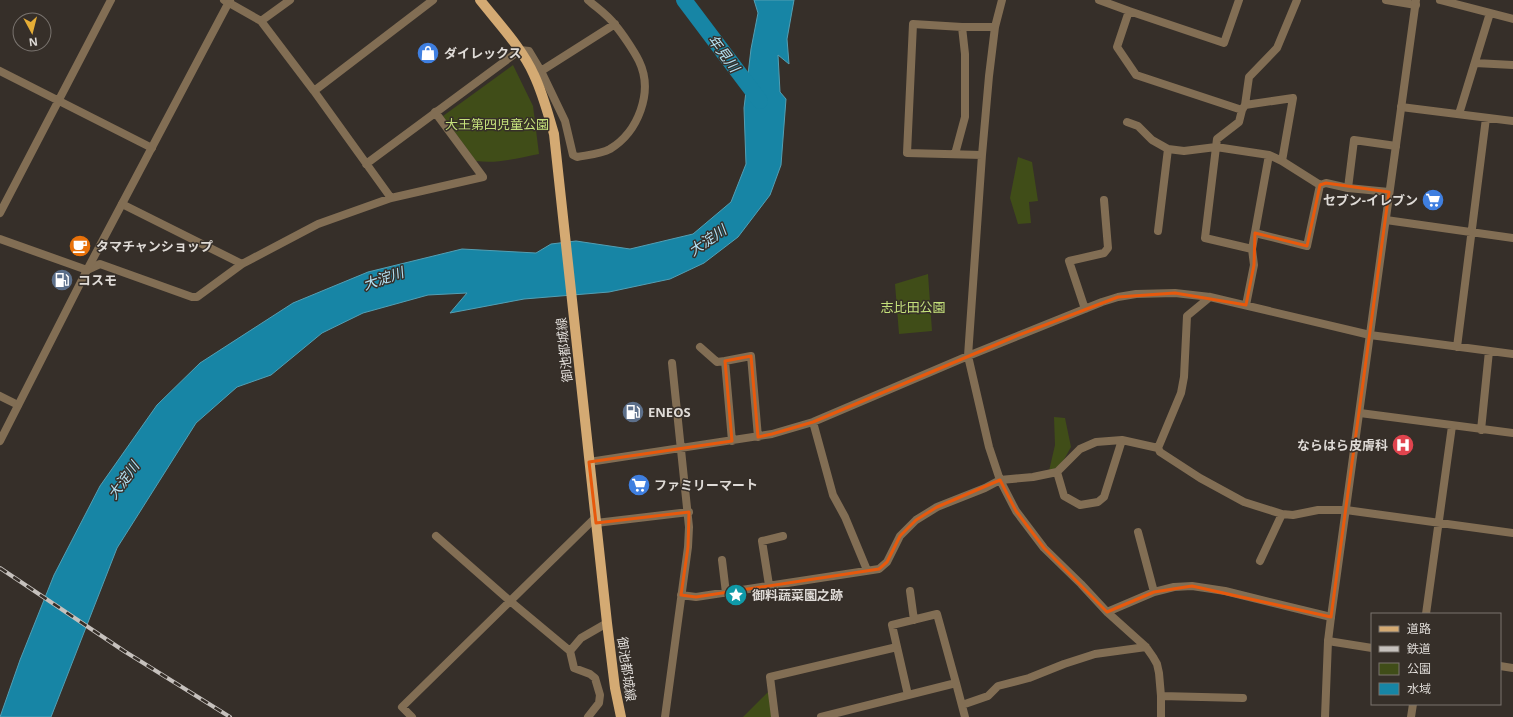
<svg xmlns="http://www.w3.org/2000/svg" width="1513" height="717" font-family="'Open Sans','Noto Sans JP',sans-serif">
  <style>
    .green { fill: #404d18 }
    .water { fill: #1785a5; stroke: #539fb4 }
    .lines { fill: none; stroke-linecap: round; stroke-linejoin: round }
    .river { stroke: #1785a5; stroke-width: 16 }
    .minor { stroke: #826e54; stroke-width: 8 }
    .tertiary { stroke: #826e54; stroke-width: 8 }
    .primary { stroke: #d4aa73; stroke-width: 10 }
    .rail-casing { stroke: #c6c1bd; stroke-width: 4 }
    .rail { stroke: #362f29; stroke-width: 2.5; stroke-dasharray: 8; stroke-linecap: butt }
    .marked { fill: none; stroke: #e8590c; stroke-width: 3; stroke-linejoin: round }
    .labels { text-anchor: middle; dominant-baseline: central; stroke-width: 3; stroke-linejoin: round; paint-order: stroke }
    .poi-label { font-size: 13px; font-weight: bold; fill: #dfdbd7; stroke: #362f29; text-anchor: start }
    .park-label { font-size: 13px; fill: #c5e17b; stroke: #362f29 }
    .street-label { font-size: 13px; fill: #dfdbd7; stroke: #362f29 }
    .water-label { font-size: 14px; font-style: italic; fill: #b4e1f3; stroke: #362f29 }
  </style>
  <rect width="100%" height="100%" fill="#362f29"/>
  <path class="green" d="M513,65L533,106L539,154C518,158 498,164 476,161L443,116Z
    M1018,157L1032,162L1038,201L1029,202L1031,223L1018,224L1010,198Z
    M928,274L932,331L899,334L895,284Z
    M1054,417L1065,418L1071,447C1065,457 1062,467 1049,471L1055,445Z
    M769,691L772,717H743Z"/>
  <path class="water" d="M754,0H794L787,39L789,64L778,55L780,92L786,99L781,165L770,195L738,237L704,263L670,279L609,292L524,299L450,313L467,293L428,295L363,313L322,333L271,375L237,387L196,423L117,548L51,717H0L20,660L54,575L100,486L157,405L200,363L293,303L368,272L462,249L536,253L551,244L576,241L630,249L693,234L731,202L746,164L744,108L751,49L758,13Z"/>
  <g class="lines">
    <path class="river" d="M684,0L760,101"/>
    <path class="minor" d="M224,0L261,21L314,91L391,198
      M588,0C597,8 608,15 615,25C622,33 634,51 639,61C654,92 638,132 610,149C601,154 587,155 577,157L573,155L565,121L541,71L615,24
      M1002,0L995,27L989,76L982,155L968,356L989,447L1000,480L1016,511L1044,548L1081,584L1107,612L1146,647L1153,657L1157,664L1159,673L1161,696V717
      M1099,0L1129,11
      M1239,0L1224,43L1129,11L1117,47L1136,75L1242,110
      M1386,0L1416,5
      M1440,0L1513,19
      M261,21L290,0
      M1475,63L1513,65
      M0,71L152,148
      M314,91L433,0
      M1245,105L1293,98L1282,161
      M1401,107L1513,121
      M1459,114L1490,13
      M1127,122L1138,126L1152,140L1168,149L1184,151L1216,147L1269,155L1282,161L1320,185L1326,183L1348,188L1389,192
      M955,154L965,117V54L962,27
      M982,155L907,153L913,24L962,27H995
      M366,164L520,50L529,51L541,71
      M1348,188L1354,140L1396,146
      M122,204L242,264
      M0,213L111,0
      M1386,220L1513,238
      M1158,231L1168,149
      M1255,233L1307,246L1320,185
      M1252,249L1205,238L1217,139L1239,122L1242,110L1245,105L1249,77L1277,48L1297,0
      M87,270L100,264L192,297H197L242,264L318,224L391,198L483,177L435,112
      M1246,305L1254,265L1252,249L1269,155
      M1085,309L1069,261L1104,253L1108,248L1104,200
      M700,347L717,362L725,361L732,441
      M1457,347L1486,118
      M725,361L751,356L758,437
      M0,396L18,405
      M1360,413L1513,433
      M813,422L833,495L845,517L867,570
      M1481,430L1489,351
      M1158,448L1160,452L1200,478L1244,502L1282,514L1293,515L1318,510H1346L1513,533
      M589,462L772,434L813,422L968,356L1102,302L1118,297L1136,294L1175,293L1210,297L1370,335L1513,354
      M1057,472L1064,496L1080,505L1098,502L1104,497L1122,440
      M596,523L689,512
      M1138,532L1154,592
      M436,536L510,601L570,651L574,668L590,674L595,678L600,695L599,703L588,717
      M722,560L726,593
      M1260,561L1282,514
      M769,585L762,541L783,536
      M910,591L914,620
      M681,595L696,597L879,569L887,562L900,536L916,520L937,507L985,488L1000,480L1033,477L1057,472L1080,449L1096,442L1122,440L1158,448L1181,393L1184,377L1187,316L1210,297
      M1107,612L1154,592L1174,587L1192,586L1225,591L1331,617
      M1426,614L1452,426
      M1328,641L1372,648
      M897,647L892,625L937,614L956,683
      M570,651L581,638L607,623
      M1500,666L1513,668
      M1161,696L1243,698
      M962,705L988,696L998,686L1029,678L1064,664L1095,654L1146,647
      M412,717L402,707L595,518
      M665,717L688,547L689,527L672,363
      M775,717L770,677L897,647L908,695
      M821,717L956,683L965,717
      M1411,717L1413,704"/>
    <path class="tertiary" d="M0,239L87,270
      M0,441L87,270L230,0
      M1325,717L1328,641L1331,617L1416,0"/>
    <path class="primary" d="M480,0C499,24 522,48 534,75C543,94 548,114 554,134L607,623L615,688L621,717"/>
    <g class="rail-casing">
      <path id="rail" d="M0,568L124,651L230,717"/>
    </g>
    <use href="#rail" class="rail"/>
  </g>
  <path class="marked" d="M1326,183L1389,192L1331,617L1192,586L1154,592L1107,612L1044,548L1016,511L1000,480L937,507L916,520L900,536L887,562L879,569L696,597L681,595L688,547L689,512L596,523L589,462L732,441L725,361L751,356L758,437L772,434L813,422L1014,337L1118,297L1175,293L1246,305L1254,265L1255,233L1307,246L1320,185Z"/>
  <defs>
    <g id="shop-disc" transform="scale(1.15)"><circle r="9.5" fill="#3f7fe0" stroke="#362f29"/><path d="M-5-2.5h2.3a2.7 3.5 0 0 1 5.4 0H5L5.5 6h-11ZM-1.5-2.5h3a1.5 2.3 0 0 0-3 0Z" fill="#fff"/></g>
    <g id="supermarket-disc" transform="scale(1.15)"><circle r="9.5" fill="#3f7fe0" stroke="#362f29"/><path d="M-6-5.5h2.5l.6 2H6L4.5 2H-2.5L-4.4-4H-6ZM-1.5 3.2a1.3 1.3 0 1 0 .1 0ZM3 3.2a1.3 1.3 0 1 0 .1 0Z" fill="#fff"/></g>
    <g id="cafe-disc" transform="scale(1.15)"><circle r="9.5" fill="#e8710a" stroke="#362f29"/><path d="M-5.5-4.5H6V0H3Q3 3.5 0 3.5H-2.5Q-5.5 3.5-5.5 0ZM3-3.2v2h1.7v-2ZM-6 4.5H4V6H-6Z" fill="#fff"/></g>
    <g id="fuel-disc" transform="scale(1.15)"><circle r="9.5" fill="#5c6f8a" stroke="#362f29"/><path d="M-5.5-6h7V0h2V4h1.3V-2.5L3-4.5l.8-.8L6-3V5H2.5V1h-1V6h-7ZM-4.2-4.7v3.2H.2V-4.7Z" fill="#fff"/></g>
    <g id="hospital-disc" transform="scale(1.15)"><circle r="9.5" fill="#e0444e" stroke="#362f29"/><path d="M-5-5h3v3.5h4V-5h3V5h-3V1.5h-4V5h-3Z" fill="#fff"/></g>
    <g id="sight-disc" transform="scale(1.15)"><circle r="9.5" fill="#0f9aa8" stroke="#362f29"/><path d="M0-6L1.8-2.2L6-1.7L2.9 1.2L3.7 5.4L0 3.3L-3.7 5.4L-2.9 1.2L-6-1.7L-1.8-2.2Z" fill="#fff"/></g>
  </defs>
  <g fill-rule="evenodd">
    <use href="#shop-disc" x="428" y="53"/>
    <use href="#supermarket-disc" x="1433" y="200"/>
    <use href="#cafe-disc" x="80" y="246"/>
    <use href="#fuel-disc" x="62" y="280"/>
    <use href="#fuel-disc" x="633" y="412"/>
    <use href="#hospital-disc" x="1403" y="445"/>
    <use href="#supermarket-disc" x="639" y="485"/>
    <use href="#sight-disc" x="736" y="595"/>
  </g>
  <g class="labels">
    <g class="poi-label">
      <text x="444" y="53">ダイレックス</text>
      <text x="1418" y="200" text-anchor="end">セブン-イレブン</text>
      <text x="96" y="246">タマチャンショップ</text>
      <text x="78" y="280">コスモ</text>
      <text x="648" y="412">ENEOS</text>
      <text x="1388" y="445" text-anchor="end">ならはら皮膚科</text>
      <text x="654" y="485">ファミリーマート</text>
      <text x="752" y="595">御料蔬菜園之跡</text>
    </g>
    <g class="park-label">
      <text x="497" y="124">大王第四児童公園</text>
      <text x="913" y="307">志比田公園</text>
    </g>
    <g class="street-label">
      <text transform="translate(564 350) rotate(-96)">御池都城線</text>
      <text transform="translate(627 669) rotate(82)">御池都城線</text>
    </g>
    <g class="water-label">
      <text transform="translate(724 53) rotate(53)">年見川</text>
      <text transform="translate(707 240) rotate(-35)">大淀川</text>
      <text transform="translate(383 278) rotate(-19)">大淀川</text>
      <text transform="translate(123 480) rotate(-54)">大淀川</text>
    </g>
  </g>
  <rect x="1371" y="613" width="130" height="92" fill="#362f29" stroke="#7a746f"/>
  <rect x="1379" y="626" width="20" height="6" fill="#d4aa73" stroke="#7a746f"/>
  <text x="1407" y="633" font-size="12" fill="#dfdbd7">道路</text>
  <rect x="1379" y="646" width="20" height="6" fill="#c6c1bd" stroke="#7a746f"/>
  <text x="1407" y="653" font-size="12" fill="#dfdbd7">鉄道</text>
  <rect x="1379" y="663" width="20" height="12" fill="#404d18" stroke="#7a746f"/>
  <text x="1407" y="673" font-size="12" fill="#dfdbd7">公園</text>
  <rect x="1379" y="683" width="20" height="12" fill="#1785a5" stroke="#7a746f"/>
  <text x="1407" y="693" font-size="12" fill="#dfdbd7">水域</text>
  <g transform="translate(32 32) rotate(173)"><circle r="19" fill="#362f29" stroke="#7a746f"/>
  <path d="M0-3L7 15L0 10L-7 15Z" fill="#e5ad36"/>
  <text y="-6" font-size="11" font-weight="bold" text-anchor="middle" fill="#dfdbd7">N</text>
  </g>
</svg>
